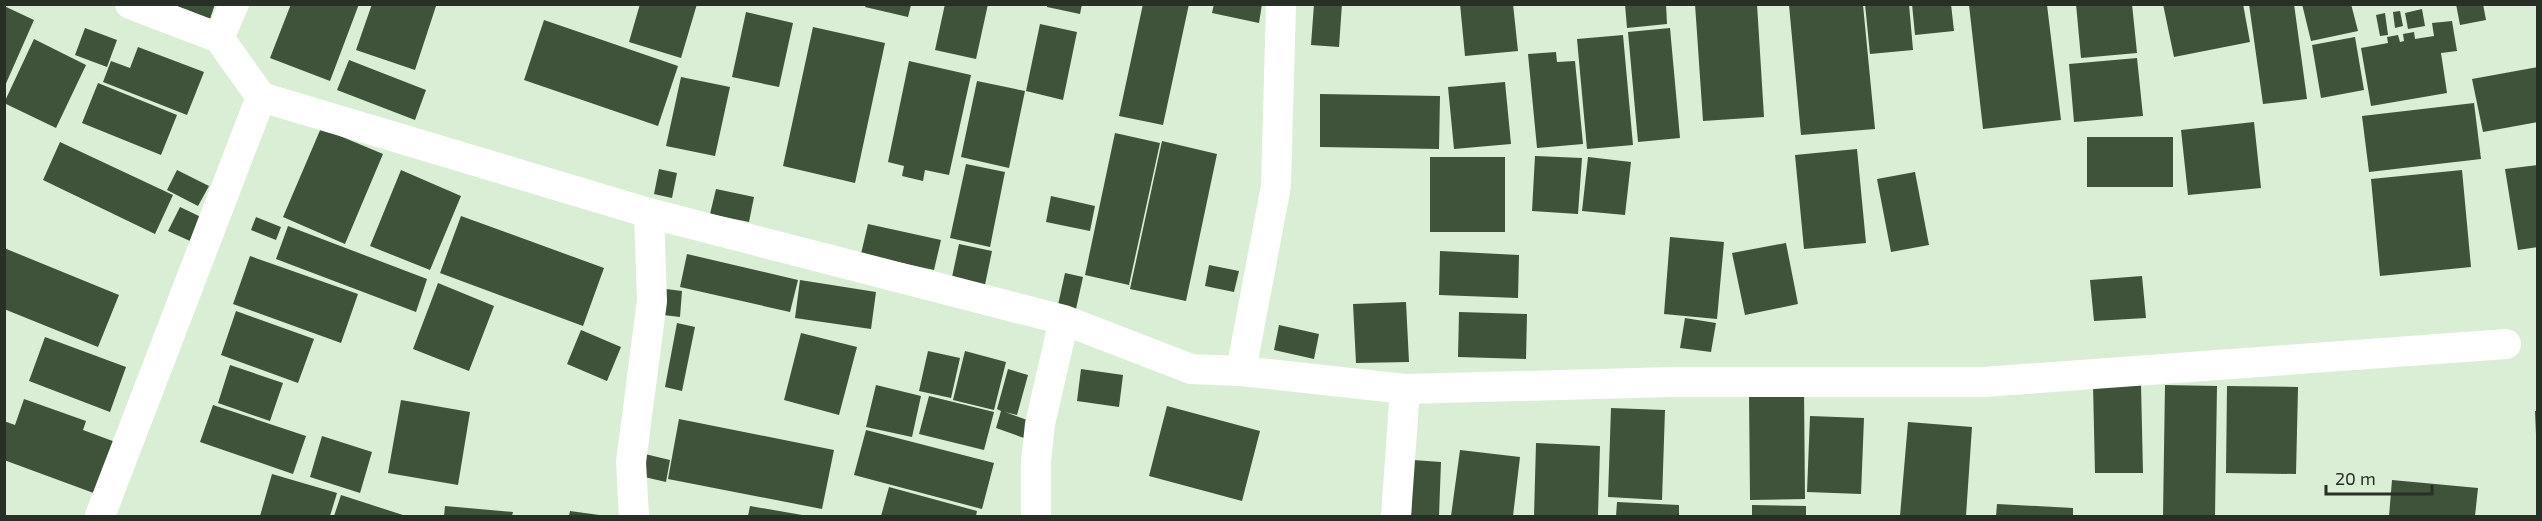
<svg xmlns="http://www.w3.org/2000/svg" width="2542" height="521" font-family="'Exo 2',sans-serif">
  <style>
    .building { fill: #3e5339 }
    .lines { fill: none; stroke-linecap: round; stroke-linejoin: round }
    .street { stroke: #fff; stroke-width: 30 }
  </style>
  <rect width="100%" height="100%" fill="#daedd5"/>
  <path class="building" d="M164,4H215L209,22Z
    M291,4H359L330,81L270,58Z
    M372,4L436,6L415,70L356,50Z
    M640,4H697L681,58L629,42Z
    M945,4H988L976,59L935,50Z
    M1047,4H1082L1080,14L1047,7Z
    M1143,4H1189L1163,125L1119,116Z
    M1214,4H1262L1259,23L1212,13Z
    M1314,4H1342L1339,47L1311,45Z
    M1460,4H1513L1518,51L1465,56Z
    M1625,4H1666L1667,24L1627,28Z
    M1695,4H1757L1764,117L1703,121Z
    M1865,4H1909L1913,50L1870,54Z
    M1912,4H1951L1954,31L1915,35Z
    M2076,4H2132L2137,53L2081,58Z
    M2163,4H2243L2250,42L2174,57Z
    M2249,4H2294L2307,99L2263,104Z
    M2302,4H2351L2358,31L2311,41Z
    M2456,4H2483L2486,20L2460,25Z
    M866,5H911L908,17L865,7Z
    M1789,5H1863L1875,129L1801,135Z
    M1969,5H2047L2061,120L1983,129Z
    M4,6L34,20L4,88Z
    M2422,9L2425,26L2408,29L2405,13Z
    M2400,11L2403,26L2395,28L2393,12Z
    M746,12L793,23L779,87L732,77Z
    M2385,13L2388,35L2380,36L2376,15Z
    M544,20L678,66L658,126L524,80Z
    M2452,21L2457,51L2441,53L2447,93L2371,106L2361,48L2388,43L2387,37L2398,35L2400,42L2404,41L2403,34L2414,32L2415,39L2434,36L2432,23Z
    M1040,24L1077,32L1063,100L1026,91Z
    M813,27L885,43L855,183L783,166Z
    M85,28L117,40L107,67L75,55Z
    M1670,28L1680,138L1638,142L1628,32Z
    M1623,35L1633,145L1587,149L1577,39Z
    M2355,37L2364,90L2321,98L2312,45Z
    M34,39L86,65L56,128L4,103Z
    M138,47L204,72L187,115L103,82L111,61L130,68Z
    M1556,52L1557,62L1575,61L1583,144L1537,148L1528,54Z
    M2137,58L2143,116L2074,122L2069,64Z
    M349,60L426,90L415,120L337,90Z
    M909,61L971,75L949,175L925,170L923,181L902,176L904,166L888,162Z
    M2538,67V122L2483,132L2472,79Z
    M681,77L730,87L715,156L666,146Z
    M977,81L1025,91L1009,168L961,157Z
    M1505,82L1511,144L1454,149L1448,87Z
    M98,83L177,115L161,155L82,123Z
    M1320,94L1440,96L1439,149L1320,147Z
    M2474,103L2481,159L2369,172L2362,116Z
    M2254,122L2261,188L2188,195L2181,130Z
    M321,128L383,154L345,244L283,217Z
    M1115,133L1160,143L1129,285L1085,275Z
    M2087,137H2173V187H2087Z
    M1162,141L1217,154L1186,301L1130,289Z
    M60,142L173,195L155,234L43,180Z
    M1857,149L1866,243L1804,249L1795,155Z
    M1535,156L1582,158L1578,214L1532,211Z
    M1430,157H1505V232H1430Z
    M1588,157L1631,162L1625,215L1582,211Z
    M966,164L1005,172L990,247L950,238Z
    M2538,165V247L2518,250L2505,169Z
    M659,169L677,173L672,198L654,194Z
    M177,170L209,186L198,206L167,190Z
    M401,170L461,196L430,270L370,246Z
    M2462,170L2471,267L2380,276L2371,179Z
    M1915,172L1929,245L1891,252L1877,179Z
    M716,189L754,197L749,222L710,214Z
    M1051,196L1095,206L1090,231L1046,222Z
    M180,207L201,217L190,241L168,231Z
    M461,216L604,268L583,326L440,273Z
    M256,217L281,227L276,240L251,230Z
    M868,224L941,240L934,270L861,254Z
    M288,226L427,279L416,312L276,259Z
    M1670,237L1724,242L1717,319L1664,314Z
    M1786,243L1798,304L1745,315L1732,253Z
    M959,244L992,251L985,285L952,277Z
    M4,248L119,295L98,347L4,309Z
    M1440,251L1519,255L1518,298L1439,295Z
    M687,254L798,280L790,312L680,287Z
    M250,256L358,294L341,343L233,304Z
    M1209,265L1239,271L1234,292L1205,286Z
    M1065,273L1083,277L1076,309L1058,305Z
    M2142,276L2146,318L2094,321L2090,280Z
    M800,280L876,292L871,329L795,318Z
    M438,283L494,306L469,371L413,349Z
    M666,289L682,291L680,317L663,315Z
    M1406,302L1409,362L1356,363L1353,304Z
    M236,311L314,339L298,383L221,355Z
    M1459,312L1527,314L1526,359L1458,357Z
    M1685,318L1716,323L1711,352L1680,348Z
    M677,323L695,327L682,391L665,387Z
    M1279,325L1319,334L1314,359L1274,350Z
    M581,330L621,347L607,381L567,364Z
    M801,333L857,347L839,415L784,400Z
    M45,337L126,367L110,412L29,381Z
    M928,351L960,358L951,398L919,391Z
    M965,351L1006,362L994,410L953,400Z
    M230,365L283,383L270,421L218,403Z
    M1008,369L1028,375L1017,415L1005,412L1030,421L1024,438L996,428L1001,411L997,409Z
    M1081,369L1123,375L1119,407L1077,401Z
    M2093,384H2141L2143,473H2095Z
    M876,385L921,396L912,437L866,427Z
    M2165,385L2217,386L2215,516H2163Z
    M2227,386L2298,387L2296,474L2226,473Z
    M1749,392H1804L1805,499L1750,500Z
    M929,396L994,412L984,450L919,434Z
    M24,399L86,421L83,430L118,443L99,495L4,460V421L15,425Z
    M401,400L470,412L458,485L388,473Z
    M213,405L306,436L293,474L200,442Z
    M1167,406L1260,431L1242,501L1149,476Z
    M1611,408L1665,410L1662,500L1608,497Z
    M2535,411H2538V434H2536Z
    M1810,416L1864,418L1861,494L1807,492Z
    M679,419L834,450L822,509L668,479Z
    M1908,422L1972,427L1966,516H1900Z
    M866,430L994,463L982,509L854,475Z
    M322,436L372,452L360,493L310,477Z
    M1536,443L1600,446L1598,516H1534Z
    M1460,450L1520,457L1513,516H1451Z
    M645,454L670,460L666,482L640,476Z
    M1413,460L1441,462L1439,516H1411Z
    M272,474L337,493L330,516H260Z
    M2392,480L2478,488L2475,516H2389Z
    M889,487L977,511L976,516H881Z
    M341,495L406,516H334Z
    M1617,502L1679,505V516H1616Z
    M1997,504L2073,508V516H1996Z
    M1752,505L1806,506V516H1752Z
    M445,506L513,512L512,516H444Z
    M750,506L802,515V516H748Z
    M570,511L599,515V516H569Z"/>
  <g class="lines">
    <path class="street" d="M130,4L219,38L261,97L649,213L1064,320L1191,369L1241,371L1405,389L1672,382H1984L2506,344
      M219,38L234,4
      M1241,371L1276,186L1281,4
      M100,516L261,97
      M634,516L631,462L652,301L649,213
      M1036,516V461L1040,424L1064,320
      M1396,516L1405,389"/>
  </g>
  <rect width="2542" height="521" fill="none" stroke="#282f26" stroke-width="12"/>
  <path d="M2326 485v9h106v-9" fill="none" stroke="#282f26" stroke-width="3"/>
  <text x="2335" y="485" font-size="18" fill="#282f26" stroke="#daedd5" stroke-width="4.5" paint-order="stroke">20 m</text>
</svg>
